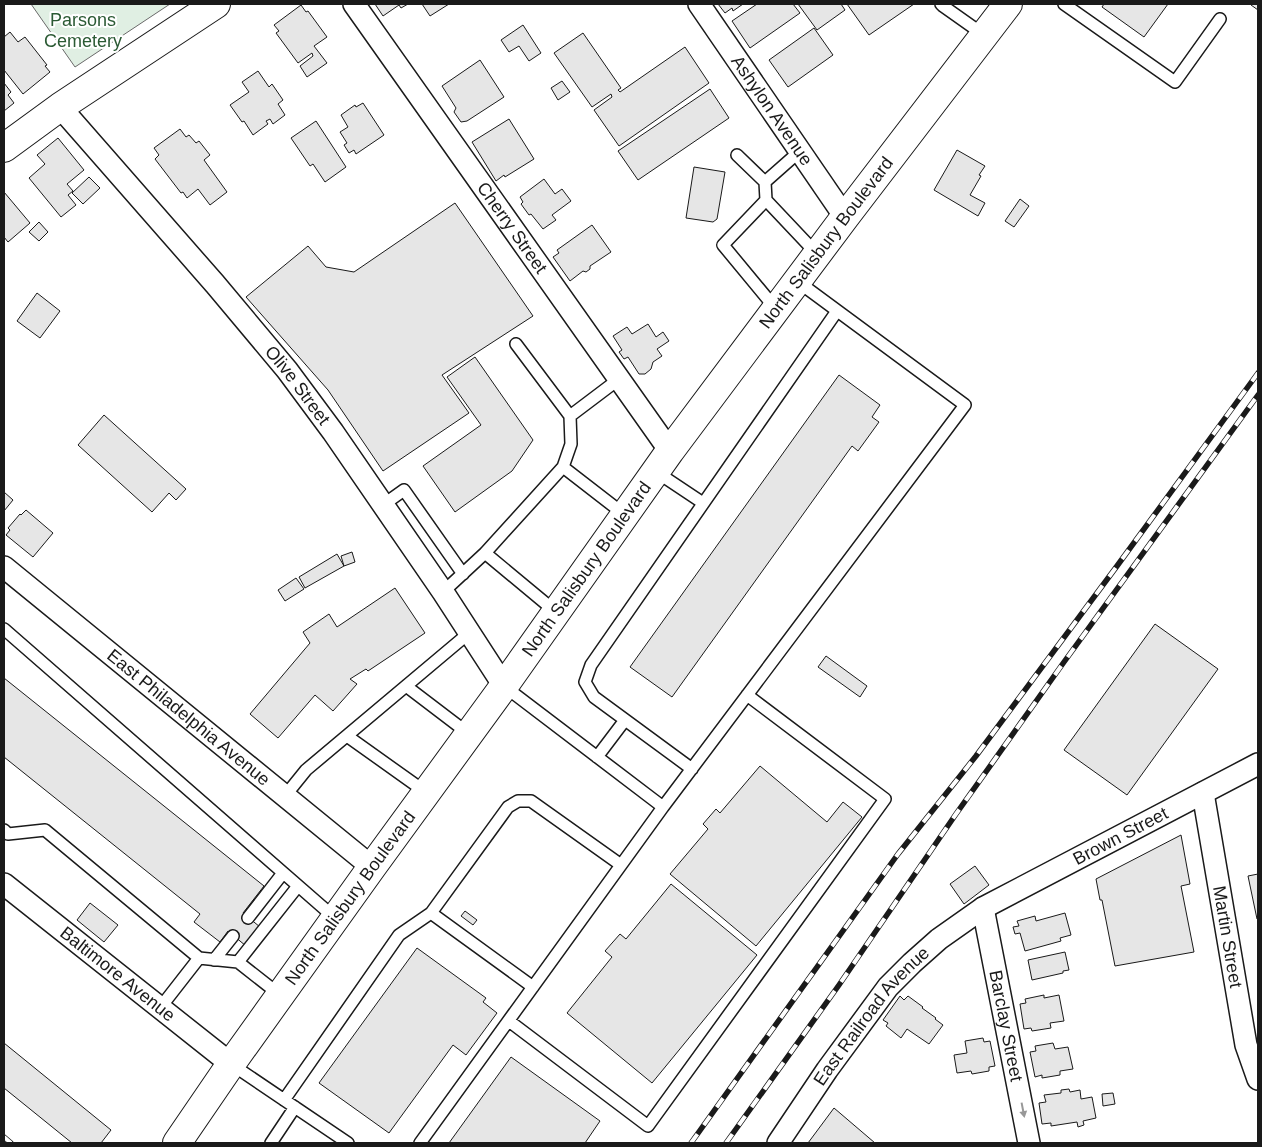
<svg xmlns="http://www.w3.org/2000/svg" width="1262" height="1147" font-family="Arial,sans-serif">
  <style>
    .green { fill: #e0efe3; stroke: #6a6a6a }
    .building { fill: #e6e6e6; stroke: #1a1a1a }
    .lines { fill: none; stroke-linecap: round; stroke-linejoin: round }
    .service-casing { stroke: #1a1a1a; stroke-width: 14 }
    .minor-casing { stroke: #1a1a1a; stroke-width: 24 }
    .tertiary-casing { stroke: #1a1a1a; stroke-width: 30 }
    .primary-casing { stroke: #1a1a1a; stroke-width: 30 }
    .service { stroke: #fff; stroke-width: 11 }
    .minor { stroke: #fff; stroke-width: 21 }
    .tertiary { stroke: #fff; stroke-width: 28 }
    .primary { stroke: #fff; stroke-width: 28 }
    .rail-casing { stroke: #1a1a1a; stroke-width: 5.5 }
    .rail { stroke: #fff; stroke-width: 4; stroke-dasharray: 11; stroke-linecap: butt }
    .oneway { fill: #989898 }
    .labels { text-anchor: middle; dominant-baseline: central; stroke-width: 4; stroke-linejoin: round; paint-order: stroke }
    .park-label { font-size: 18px; fill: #2b5a34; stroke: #fff }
    .street-label { font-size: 18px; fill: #1a1a1a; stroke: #fff }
  </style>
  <rect width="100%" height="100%" fill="#fff"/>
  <path class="green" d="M31,4H170L75,67Z"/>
  <path class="building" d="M375,4H408L401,8L399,5L383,16Z
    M422,4H449L430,16Z
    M718,4H743L733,11L732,8L725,13Z
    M757,4H793L800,13L750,48L732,21Z
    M798,4H841L845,10L817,30Z
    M847,4H914L869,35Z
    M1104,4H1168L1144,37L1102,7Z
    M1250,4H1258V10L1251,5Z
    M301,5L306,12L308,11L327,37L314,46L327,63L307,77L300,66L313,56L312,53L298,63L276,33L279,31L274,25Z
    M523,25L541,53L529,61L519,46L509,52L501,40Z
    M814,28L833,55L788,87L769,60Z
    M10,32L18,42L25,37L47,65L45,66L50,72L23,94L4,70V37Z
    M583,33L621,88L618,90L620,92L685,47L709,83L619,146L594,110L612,97L611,94L592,107L554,53Z
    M480,60L504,97L467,121L461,122L454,112L456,108L442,86Z
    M258,71L269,87L272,84L283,100L278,104L285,115L273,124L270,119L266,121L268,124L253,135L244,121L242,122L230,105L249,92L242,82Z
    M562,81L570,92L558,100L551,88Z
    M4,83L11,92L8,95L14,103L4,111Z
    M710,89L729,118L638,180L618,151Z
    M363,103L384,135L356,154L354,150L349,153L344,145L347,143L340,132L348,127L341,115L355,105L356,107Z
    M509,119L534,159L505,177L504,175L496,181L472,142Z
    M316,121L346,167L325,182L313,164L310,166L291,138Z
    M180,129L186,137L189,135L196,143L199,141L210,155L204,160L227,192L210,205L198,189L187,198L183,192L181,193L155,159L159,155L154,148Z
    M58,138L84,170L67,184L73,191L68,195L76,205L61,217L29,178L45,164L37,155Z
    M957,150L985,166L979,175L981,176L970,195L985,203L978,216L934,190Z
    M694,167L725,172L717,219L713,222L686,218Z
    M89,177L100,188L83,204L72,193Z
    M544,179L555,194L562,189L571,201L552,215L556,220L543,229L531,214L529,215L521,204L523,202L520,197Z
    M4,192L30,223L8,242L4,237Z
    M1020,199L1029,206L1014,227L1005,221Z
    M455,203L533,316L442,375L469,413L383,471L328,390L246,297L308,246L326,267L354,272Z
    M39,222L48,232L39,241L29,232Z
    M592,225L611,252L590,266V269L586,272L583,271L570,281L553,257L559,253L557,250Z
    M37,293L60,311L40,338L17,321Z
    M648,324L656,337L663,332L669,341L657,349L662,356L653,362L651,369L645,374H639L628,357L624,359L619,352L622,350L613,336L627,327L632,334Z
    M475,357L533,440L512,471L455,512L423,466L481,425L447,377Z
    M839,375L880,405L872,417L879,422L858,451L852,446L672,697L630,667Z
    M104,415L186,489L176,500L169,493L152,512L78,445Z
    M4,492L13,500L4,511Z
    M26,510L53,533L33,557L6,535L10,530L8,528L20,514L21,515Z
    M352,552L355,562L344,566L341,556Z
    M337,554L344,566L305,588L299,577Z
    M296,578L304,589L285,601L278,590Z
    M395,588L425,633L368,671L366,669L350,679L357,684L333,711L315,695L278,738L250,714L310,643L303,632L329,614L337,627Z
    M1155,624L1218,669L1127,795L1064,750Z
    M826,656L867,686L860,697L818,667Z
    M4,678L264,886L243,913L260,927L246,946L228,931L220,942L194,922L200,914L4,757Z
    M760,766L827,822L843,802L862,817L756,946L670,874L708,829L703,824L716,809L720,813Z
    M1181,835L1190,884L1181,886L1194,952L1115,966L1102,900H1100L1096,879Z
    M975,866L989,885L964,904L950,884Z
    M1258,874V919H1257L1248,876Z
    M671,884L757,955L652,1083L567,1013L612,957L605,951L620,934L626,939Z
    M90,903L118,925L104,942L77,920Z
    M465,911L477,920L473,925L461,916Z
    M1065,913L1071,935L1060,938L1061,941L1025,951L1020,933L1015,934L1013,927L1019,926L1017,921L1035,916L1036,921Z
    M417,948L486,998L483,1002L497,1013L466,1055L453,1045L389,1133L319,1083Z
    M1065,952L1069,970L1063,971V973L1032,980L1028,960Z
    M1044,995V998L1059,995L1064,1021L1050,1023L1051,1028L1032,1031L1031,1028L1024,1029L1020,1004L1026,1003L1025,999Z
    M900,996L904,1000L908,996L923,1007L922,1008L936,1018L935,1019L943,1025L929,1044L907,1029L901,1038L886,1026L888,1023L883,1020Z
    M983,1038L984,1042L990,1041L995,1066L989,1067V1071L972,1074L971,1071L957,1073L954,1055L967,1053L965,1041Z
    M4,1043L111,1130L101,1143H72L4,1088Z
    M1053,1043L1055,1049L1068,1047L1073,1069L1060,1071V1075L1042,1078V1075L1035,1077L1030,1052L1036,1051L1035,1046Z
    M511,1057L600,1121L585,1143H449Z
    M1069,1089L1070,1092L1080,1090L1081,1099L1092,1097L1096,1118L1083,1121L1084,1125L1078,1127L1077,1122L1051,1126V1123L1042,1124L1039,1103L1046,1102L1044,1095L1061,1093V1090Z
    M1113,1093L1115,1104L1103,1106L1102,1094Z
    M834,1108L875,1143H808Z"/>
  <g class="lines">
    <g class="service-casing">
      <path id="service" d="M941,4L943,6L984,35
        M1064,4L1175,82L1220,19
        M737,155L765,182L766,200L723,245L776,309
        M765,182L800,151
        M766,200L817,254
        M516,344L570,416L619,379
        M563,467L625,515
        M655,471L703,503
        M383,505L404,490L463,574
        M485,553L556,612
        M443,592L485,553L563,467L571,444L570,416
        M4,629L335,918
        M406,686L469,734
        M504,686L663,807L965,405L797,281
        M347,736L427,793
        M597,757L625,720
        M692,769L594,697L585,682L591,665L837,311
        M285,796L306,770L469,633
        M4,830L8,834L45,830L199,958L238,962L298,886
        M248,918L283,873
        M214,960L233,936
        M238,962L280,995
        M533,987L431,913L508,807L518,801H531L621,865
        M160,1008L199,958
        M509,1021L648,1126L885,799L747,695
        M231,1064L348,1143
        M284,1100L399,935L431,913
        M271,1143L295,1107
        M420,1143L663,807"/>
    </g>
    <g class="minor-casing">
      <g id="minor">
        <path id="s1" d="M354,4L670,451"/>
        <path id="s2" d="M699,4L845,217"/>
        <path id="s3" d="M60,107L215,284L287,370L333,432L443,592L504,686"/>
        <path id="s4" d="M4,567L372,867"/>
        <path id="s5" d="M1203,793L1246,1045L1258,1079"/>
        <path id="s6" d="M4,884L231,1064"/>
        <path id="s7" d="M983,908L1029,1143"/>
        <path id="s8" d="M778,1143L827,1070L888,987L912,963L939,939L983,908L1258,764"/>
      </g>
    </g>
    <g class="tertiary-casing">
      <path id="tertiary" d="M4,148L60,107L216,4"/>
    </g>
    <g class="primary-casing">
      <g id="primary">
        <path id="s9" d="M177,1143L231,1064L372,867L504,686L670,451L845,217L1008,4"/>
      </g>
    </g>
    <use href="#service" class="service"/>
    <use href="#minor" class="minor"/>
    <use href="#tertiary" class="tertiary"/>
    <use href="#primary" class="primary"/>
    <g class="rail-casing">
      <path id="rail" d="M4,1137L11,1143
        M691,1143L898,854L976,756L1117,566L1258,373
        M726,1143L839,985L956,814L1064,662L1258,395"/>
    </g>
    <use href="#rail" class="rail"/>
  </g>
  <defs><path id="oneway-solid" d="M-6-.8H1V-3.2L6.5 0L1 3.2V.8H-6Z" transform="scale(1.25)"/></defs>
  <use class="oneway" href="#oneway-solid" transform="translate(1023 1110) rotate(79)"/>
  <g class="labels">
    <g class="park-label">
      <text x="83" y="20">Parsons<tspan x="83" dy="21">Cemetery</tspan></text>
    </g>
    <g class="street-label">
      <text stroke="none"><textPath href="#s2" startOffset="129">Ashylon Avenue</textPath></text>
      <text stroke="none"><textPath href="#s1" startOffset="274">Cherry Street</textPath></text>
      <text stroke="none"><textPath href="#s9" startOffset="1110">North Salisbury Boulevard</textPath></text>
      <text stroke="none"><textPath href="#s3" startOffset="366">Olive Street</textPath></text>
      <text stroke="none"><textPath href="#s9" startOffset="705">North Salisbury Boulevard</textPath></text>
      <text stroke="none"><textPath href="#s4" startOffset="238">East Philadelphia Avenue</textPath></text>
      <text stroke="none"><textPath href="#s8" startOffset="470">Brown Street</textPath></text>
      <text stroke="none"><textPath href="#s9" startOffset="300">North Salisbury Boulevard</textPath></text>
      <text stroke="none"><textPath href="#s5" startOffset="146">Martin Street</textPath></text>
      <text stroke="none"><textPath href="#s6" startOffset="145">Baltimore Avenue</textPath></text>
      <text stroke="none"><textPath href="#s8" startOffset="158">East Railroad Avenue</textPath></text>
      <text stroke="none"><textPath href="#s7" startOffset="120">Barclay Street</textPath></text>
    </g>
  </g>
  <rect width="1262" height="1147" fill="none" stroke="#1a1a1a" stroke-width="10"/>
</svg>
